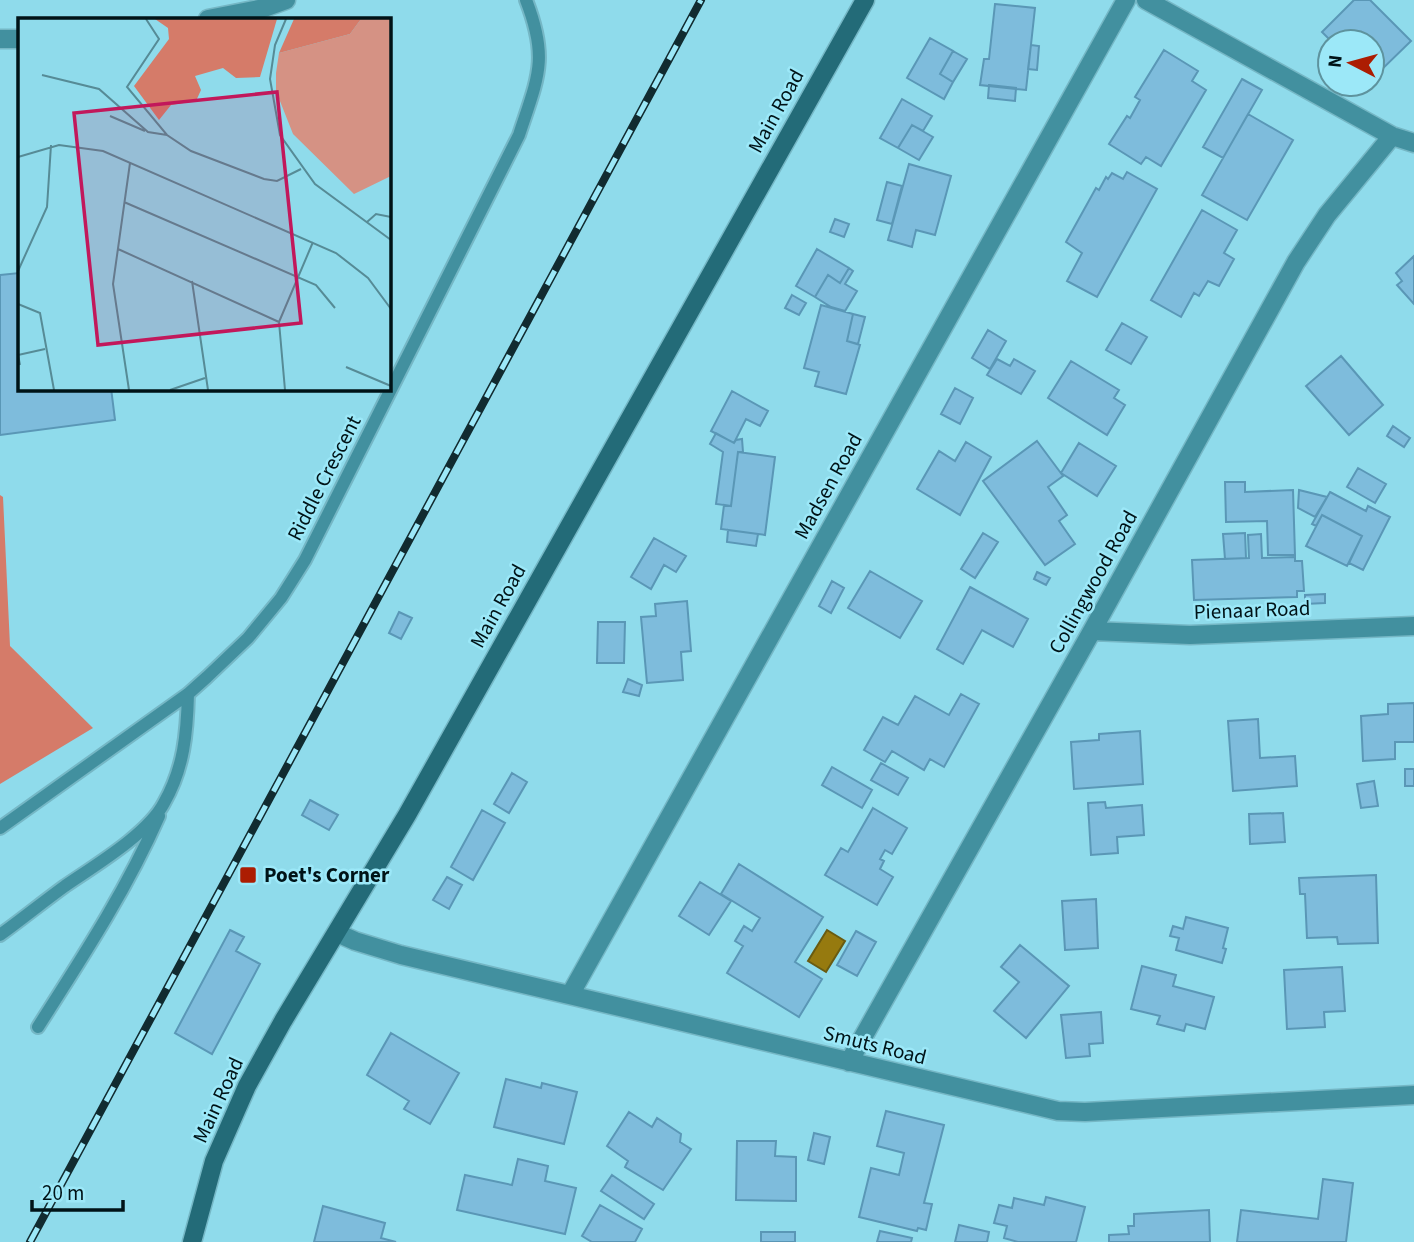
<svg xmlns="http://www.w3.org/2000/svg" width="1414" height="1242" font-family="'Source Sans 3',sans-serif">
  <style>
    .forest { fill: #d57b69 }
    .water { fill: #967a0f; stroke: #695b11; stroke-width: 2 }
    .building { fill: #7ebcdc; stroke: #5a97b6; stroke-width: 2 }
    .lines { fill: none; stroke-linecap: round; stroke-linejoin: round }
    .service-casing { stroke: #75b7c5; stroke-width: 16 }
    .minor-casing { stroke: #75b7c5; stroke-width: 21 }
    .secondary-casing { stroke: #75b7c5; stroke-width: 21 }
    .service { stroke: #42909f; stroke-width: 12 }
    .minor { stroke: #42909f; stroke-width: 18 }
    .secondary { stroke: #236b78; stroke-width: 18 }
    .rail-casing { stroke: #112b30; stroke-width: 8 }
    .rail { stroke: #9ce8f8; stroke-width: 5; stroke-dasharray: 16; stroke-linecap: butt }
    .poi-dot { fill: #ac1d02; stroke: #9ce8f8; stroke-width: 2.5 }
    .labels { text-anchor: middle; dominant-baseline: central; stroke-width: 5; stroke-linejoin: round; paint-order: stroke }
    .street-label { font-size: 21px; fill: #001317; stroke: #9ce8f8 }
    .poi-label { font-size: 21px; font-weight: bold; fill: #001317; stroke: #9ce8f8; text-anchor: start }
    .inset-road { fill: none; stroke: #568b96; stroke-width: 2 }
    .view { fill: #c2185b; fill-opacity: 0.15; stroke: #c2185b; stroke-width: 3.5 }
    .inset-edge { fill: none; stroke: #001317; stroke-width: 3.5 }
  </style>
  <rect width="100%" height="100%" fill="#8fdbeb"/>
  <path class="forest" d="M0,495L3,497L10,646L93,728L0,784Z"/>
  <path class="water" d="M827,930L845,941L826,972L808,961Z"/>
  <path class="building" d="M1354,0H1370L1411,41L1372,79V42H1332L1322,32Z
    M995,4L1035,8L1026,90L980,85L984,59H989Z
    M930,38L953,51L940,74L953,82L944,99L907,78Z
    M1031,45L1039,46L1037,70L1028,69Z
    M1164,50L1198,71L1192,81L1206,90L1161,166L1146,157L1141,164L1109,144L1127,116L1130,118L1140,100L1135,97Z
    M953,51L967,59L953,82L940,74Z
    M1242,79L1262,90L1223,158L1203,147Z
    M989,85L1016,88L1015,101L988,98Z
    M902,99L932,116L923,131L912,125L898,148L880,138Z
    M1248,114L1293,140L1247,220L1202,195Z
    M912,125L933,137L919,160L898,148Z
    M909,164L951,176L935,235L916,230L912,247L888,240Z
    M1127,172L1157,189L1097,297L1067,281L1082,253L1066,242L1096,188L1099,190L1106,177L1108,179L1112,173L1123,179Z
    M887,182L902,186L892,224L877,220Z
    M1202,210L1237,230L1224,253L1234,259L1219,286L1208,281L1199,296L1194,293L1181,317L1151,300Z
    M835,219L849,224L844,237L830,232Z
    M817,249L849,268L840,283L828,275L815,297L796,286Z
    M1414,256V304L1397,285L1402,281L1396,273Z
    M849,268L853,271L845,284L857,291L845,311L831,307L815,297L828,275L840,283Z
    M19,273V388H111L115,420L0,435V275Z
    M792,295L806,303L799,315L785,308Z
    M821,305L853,314L847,341L860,345L846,394L815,386L819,372L804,368Z
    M853,314L865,317L858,344L847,341Z
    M1122,323L1147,337L1131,364L1106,350Z
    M988,330L1006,341L990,369L972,358Z
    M1341,356L1383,405L1349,435L1306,386Z
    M997,359L1010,366L1014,359L1035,371L1021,394L987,375Z
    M1071,361L1119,390L1114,398L1125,405L1107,435L1048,398Z
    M955,388L973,398L960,424L941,414Z
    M732,391L768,411L760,426L746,419L734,443L711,431Z
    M1393,426L1410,438L1404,447L1387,436Z
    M716,433L734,443L736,440L742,439L743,452H738L731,506L716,504L723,452L710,444Z
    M1037,441L1063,476L1048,487L1067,515L1059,521L1075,544L1045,565L983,481Z
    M966,442L991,457L960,515L917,489L939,451L955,461Z
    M1079,443L1116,466L1097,496L1061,473Z
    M738,452L775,457L765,535L721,529L724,505L731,506Z
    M1358,468L1386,484L1375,503L1347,487Z
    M1225,482H1245V492L1293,490L1295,555H1268L1267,521L1226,522Z
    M1299,490L1327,497L1315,517L1298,508Z
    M1330,492L1366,511L1368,506L1390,517L1363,570L1349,563L1362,536L1322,515L1316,526L1312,524Z
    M1322,515L1362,536L1347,566L1306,546Z
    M728,530L758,534L756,546L727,542Z
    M983,533L998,542L975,578L961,569Z
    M1245,533L1246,558L1225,559L1223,534Z
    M1261,534L1262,558L1295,557V561H1302L1304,591H1297V597L1194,600L1192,560L1249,558L1248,535Z
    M654,538L686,556L676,572L664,565L651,589L631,577Z
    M870,571L922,601L900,638L848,608Z
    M1037,572L1050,578L1046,585L1034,579Z
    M832,581L844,588L831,613L819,606Z
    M970,587L1028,619L1013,647L982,630L963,664L937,649Z
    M1325,594V603L1305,604V595Z
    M687,601L691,651L681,652L683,680L647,683L641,617L656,616L655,604Z
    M399,612L412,618L401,639L389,633Z
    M598,622H625L624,663H597Z
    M628,679L642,685L639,696L623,692Z
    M961,694L979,704L944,767L930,759L924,770L892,751L885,762L864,750L883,717L898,725L915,696L949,715Z
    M1414,703V742H1395V759L1363,761L1361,716L1388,714V704Z
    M1258,719L1260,758L1295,756L1297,786L1233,791L1228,721Z
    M1140,731L1143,784L1074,789L1071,742L1099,740V734Z
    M881,763L908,778L898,795L871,780Z
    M832,767L872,790L862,808L822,785Z
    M1405,769H1414V786H1405Z
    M512,773L527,782L509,813L494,804Z
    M1374,781L1378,806L1361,808L1357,784Z
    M310,800L338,815L329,830L302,815Z
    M1105,802L1106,808L1142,805L1144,835L1117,837L1118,853L1091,855L1088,803Z
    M873,808L907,828L892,854L885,850L880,859L884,861L880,869L893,877L877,905L825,875L841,848L848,852Z
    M482,810L505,823L473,880L451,867Z
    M1283,813L1285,842L1250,844L1249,814Z
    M739,864L823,917L795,962L822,979L799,1017L727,973L743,946L735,941L744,926L752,931L760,918L721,894Z
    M1376,875L1378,943L1338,944L1337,937L1307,938L1305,894H1300L1299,878Z
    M447,877L462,885L449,909L433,900Z
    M700,882L731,901L709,935L679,916Z
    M1096,899L1098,948L1065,950L1062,901Z
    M1186,917L1228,928L1223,948L1226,949L1222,963L1176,950L1179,938L1170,936L1173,926L1183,929Z
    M230,930L244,937L236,951L260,964L212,1054L175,1033Z
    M856,931L876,942L857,976L837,965Z
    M1020,945L1069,986L1026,1038L994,1011L1019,982L1001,967Z
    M1142,966L1176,975L1173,986L1214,997L1205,1029L1186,1024L1184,1031L1157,1024L1160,1016L1131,1009Z
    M1342,967L1345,1011L1324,1012L1325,1027L1287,1029L1284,970Z
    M1101,1012L1103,1043L1089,1044L1090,1056L1066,1058L1061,1015Z
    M391,1033L459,1073L430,1124L404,1109L409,1101L367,1075Z
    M506,1079L541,1088L542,1083L577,1092L564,1144L494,1127Z
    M886,1111L944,1125L924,1203L932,1204L926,1230L918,1228L917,1231L859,1217L871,1168L899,1175L904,1153L877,1146Z
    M629,1112L652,1127L657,1118L681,1134L680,1142L691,1149L663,1190L625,1167L628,1161L607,1146Z
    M814,1133L830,1137L824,1164L808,1160Z
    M737,1141H776L775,1156L796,1157V1201L736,1200Z
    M518,1159L548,1166L545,1181L576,1188L565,1234L457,1210L465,1175L512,1185Z
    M612,1175L654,1204L644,1219L601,1191Z
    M1323,1179L1353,1183L1346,1242H1237L1241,1210L1318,1219Z
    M1046,1197L1085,1207L1076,1242H1018L1004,1238L1007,1226L994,1223L999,1205L1012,1208L1014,1198L1044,1205Z
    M600,1205L642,1229L635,1242H592L582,1236Z
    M323,1206L385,1223L381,1238L396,1242H314Z
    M1209,1210L1210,1242H1109V1235L1129,1234L1128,1226H1134V1214Z
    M959,1225L989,1232L987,1242H955Z
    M880,1231L912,1238L911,1242H877Z
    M761,1232H795V1242H761Z"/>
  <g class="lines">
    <g class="service-casing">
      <path id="service" d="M0,828L188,694L207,677L248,638L281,598L305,560L519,135C538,77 549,59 526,0
        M0,935C22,919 43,902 65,886C94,866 148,834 164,803C184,768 187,733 188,694
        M38,1027C82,958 126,891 159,816"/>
    </g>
    <g class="minor-casing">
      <path id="minor" d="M1146,0L1392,136L1414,143
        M208,19L264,8L286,0
        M0,39H19
        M1092,631L1190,635L1414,626
        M337,933L355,941L401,955L1058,1111L1085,1112L1414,1095
        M570,995L1126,0
        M849,1062L1092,631L1296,262L1327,215L1392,136"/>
    </g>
    <g class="secondary-casing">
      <path id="secondary" d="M192,1242L214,1161L247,1086L283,1021L407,815L865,0"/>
    </g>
    <use href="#service" class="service"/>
    <use href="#minor" class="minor"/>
    <use href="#secondary" class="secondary"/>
    <g class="rail-casing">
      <path id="rail" d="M30,1242L701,0"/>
    </g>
    <use href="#rail" class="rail"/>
  </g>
  <rect class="poi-dot" x="239" y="866" width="18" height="18" rx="3.5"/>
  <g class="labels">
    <g class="street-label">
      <text transform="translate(776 111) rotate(-61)">Main Road</text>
      <text transform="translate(324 478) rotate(-63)">Riddle Crescent</text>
      <text transform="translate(828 486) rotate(-61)">Madsen Road</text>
      <text transform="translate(1093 582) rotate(-61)">Collingwood Road</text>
      <text transform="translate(498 606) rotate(-61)">Main Road</text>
      <text transform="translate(1252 610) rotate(-2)">Pienaar Road</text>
      <text transform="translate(875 1045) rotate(14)">Smuts Road</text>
      <text transform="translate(218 1100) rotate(-65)">Main Road</text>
    </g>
    <g class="poi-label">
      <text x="264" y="875">Poet's Corner</text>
    </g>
  </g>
  <g transform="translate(18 18)">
    <rect width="373" height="373" fill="#8fdbeb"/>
    <path d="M343,1H373V158L336,176L275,116L258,73V55L261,35L332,16Z" fill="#d59284"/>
    <path d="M137,1H259L242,59L218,60L205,50L177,58L183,72L178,83L153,87L141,102L116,68L151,21L150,10ZM276,1H343L332,16L261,35Z" fill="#d57b69"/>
    <path class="inset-road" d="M128,1L141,21L109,69L149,117L173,133L246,161L259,163L283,151M268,1L257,27L252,61L262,117L297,166L373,222M24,57L81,71L130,114L149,117M92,98L127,113M0,139L41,127L85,133L318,235L350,260L373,291M106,184L298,267L317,290M349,204L358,196L373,199M100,231L261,304M0,253L29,189L33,127M174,263L190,372M0,286L22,295L36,372M2,347L0,337L27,331M328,349L373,368M111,372L95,266L112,145M152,372L187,360M267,372L261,304L295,224"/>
    <path class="view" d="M259,74L283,305L80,327L56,95Z"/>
    <rect width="373" height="373" class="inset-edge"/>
  </g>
  <g transform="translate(1351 63) rotate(276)"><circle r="33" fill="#9ce8f8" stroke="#5e939e" stroke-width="2"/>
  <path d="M0-5L12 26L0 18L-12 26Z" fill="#ac1d02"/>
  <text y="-10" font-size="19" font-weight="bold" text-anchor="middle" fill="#001317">N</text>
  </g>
  <path d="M32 1200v10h91v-10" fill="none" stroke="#001317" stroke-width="3.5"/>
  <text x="42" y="1200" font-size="21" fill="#001317" stroke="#9ce8f8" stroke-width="5" paint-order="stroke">20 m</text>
</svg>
